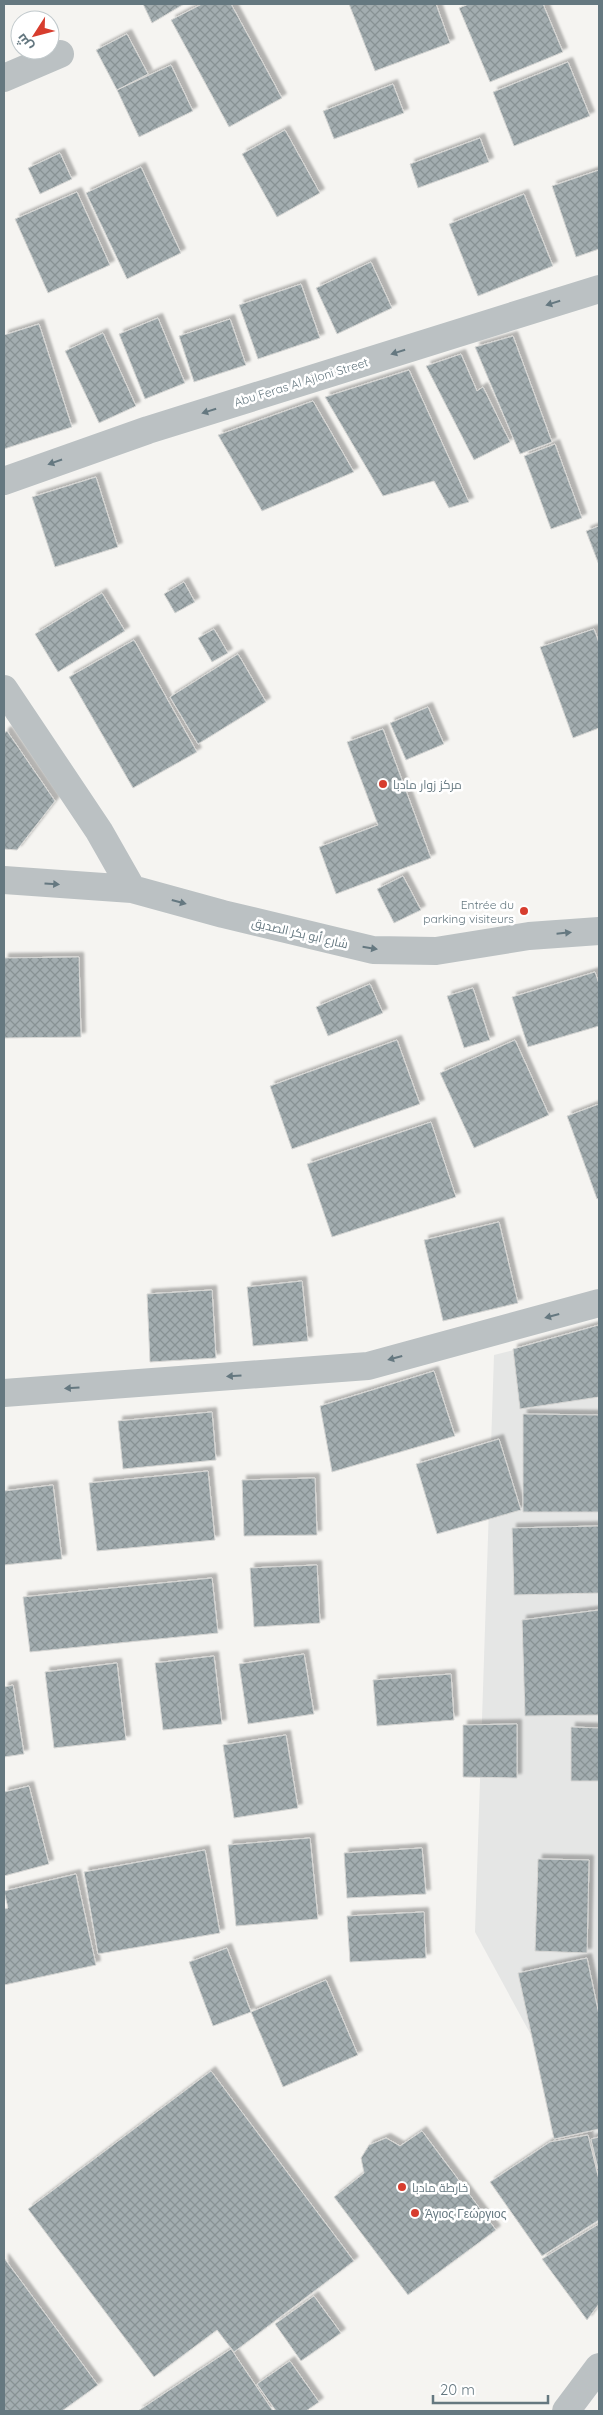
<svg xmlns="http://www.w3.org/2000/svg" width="603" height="2415" font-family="Quicksand,Cairo,sans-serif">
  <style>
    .built { fill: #e5e6e5 }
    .building { fill: url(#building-cross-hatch); stroke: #d6d6d4; filter: url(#shadow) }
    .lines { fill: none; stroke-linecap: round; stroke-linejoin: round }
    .street { stroke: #bbc1c3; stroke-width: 28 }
    .oneway { fill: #657880 }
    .poi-dot { fill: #d73d2e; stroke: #fff; stroke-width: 2 }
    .labels { text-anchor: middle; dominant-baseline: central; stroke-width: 5; stroke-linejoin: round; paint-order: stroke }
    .street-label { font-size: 12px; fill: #657880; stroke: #fff }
    .poi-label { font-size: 12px; fill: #657880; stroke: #fff; text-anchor: start }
  </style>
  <defs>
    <pattern id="building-cross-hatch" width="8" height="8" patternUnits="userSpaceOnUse" patternTransform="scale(1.25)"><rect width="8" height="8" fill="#a3adb0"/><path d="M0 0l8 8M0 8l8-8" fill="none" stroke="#889294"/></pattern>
    <filter id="shadow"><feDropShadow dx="4.5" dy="-4.5" stdDeviation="1" flood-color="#0004"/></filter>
  </defs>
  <rect width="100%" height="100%" fill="#f5f4f1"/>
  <path class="built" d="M599,1329V2160L475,1932L494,1355Z"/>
  <path class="building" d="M143,4H184L152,23Z
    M202,4H231L282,98L229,127L171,20Z
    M349,4H436L450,43L375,71Z
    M469,4H543L563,52L490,82L459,8Z
    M127,34L148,74L117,90L96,50Z
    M568,62L590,116L514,146L493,92Z
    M171,65L193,111L139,137L117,90Z
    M393,84L404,113L334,139L323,111Z
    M285,130L320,193L277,217L242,154Z
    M480,138L489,162L418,188L410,164Z
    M60,153L72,179L40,194L28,168Z
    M141,167L181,253L127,279L86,193Z
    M599,170V249L576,257L552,186Z
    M77,192L110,265L48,293L15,219Z
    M524,194L553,266L478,296L449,224Z
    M371,262L392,308L337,334L316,288Z
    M301,284L320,338L258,359L239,305Z
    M158,318L185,383L145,399L119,334Z
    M230,319L246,365L194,382L179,336Z
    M39,324L72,427L4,449V335Z
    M103,333L136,406L99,423L65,351Z
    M513,336L552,442L520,454L475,347Z
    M461,354L477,391L483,387L510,442L474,460L426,366Z
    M409,370L469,502L449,508L434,481L383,496L325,397Z
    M313,401L354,472L262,511L218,435Z
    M555,444L582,518L551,529L524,456Z
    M96,477L118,547L55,567L32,497Z
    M599,526V565L586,531Z
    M184,582L195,602L175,613L164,594Z
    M102,593L125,631L58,672L35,634Z
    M214,629L228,653L212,662L198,638Z
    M594,629L599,643V728L573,738L540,647Z
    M134,640L197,752L133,788L69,677Z
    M238,654L266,702L198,744L170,697Z
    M428,707L444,744L406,760L390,723Z
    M383,729L431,858L336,894L319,847L378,825L347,742Z
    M7,731L55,801L17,850L4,849V733Z
    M403,876L421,910L394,923L377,889Z
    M79,957L81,1037L4,1038V958Z
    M595,972L599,984V1026L528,1047L512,997Z
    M370,984L383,1013L328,1036L316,1007Z
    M473,988L490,1040L464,1048L447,996Z
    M397,1040L420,1104L292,1149L270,1086Z
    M515,1040L549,1115L474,1148L440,1073Z
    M599,1104V1198L597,1199L567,1116Z
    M431,1122L456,1197L332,1237L307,1164Z
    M499,1222L518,1303L443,1321L424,1240Z
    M302,1281L308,1341L253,1346L247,1287Z
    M212,1290L216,1358L150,1362L147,1294Z
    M599,1325V1397L520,1409L513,1349Z
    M434,1371L455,1436L332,1472L320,1406Z
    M212,1412L216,1460L123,1469L118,1421Z
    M523,1414L599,1415V1512H523Z
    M499,1439L521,1510L437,1534L416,1464Z
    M208,1471L215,1540L97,1551L89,1483Z
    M315,1478L317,1535L244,1536L242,1480Z
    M53,1485L62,1559L4,1565V1491Z
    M599,1526V1593L514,1595L512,1528Z
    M317,1565L320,1623L254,1627L250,1568Z
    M212,1578L218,1633L30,1652L23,1597Z
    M599,1610V1715L525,1716L522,1620Z
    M304,1654L314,1714L248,1724L239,1664Z
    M214,1656L222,1724L163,1730L155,1663Z
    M117,1663L126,1740L54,1748L45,1672Z
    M451,1674L454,1720L377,1726L373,1680Z
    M13,1685L24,1754L4,1757V1687Z
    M517,1724V1778L463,1777V1725Z
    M571,1727L599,1728V1781H571Z
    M286,1735L298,1808L234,1818L223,1745Z
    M29,1786L49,1864L4,1876V1792Z
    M310,1838L318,1919L236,1926L228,1845Z
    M422,1848L426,1894L347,1898L344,1853Z
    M205,1850L220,1933L98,1954L84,1872Z
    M538,1859L589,1860L587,1953L535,1951Z
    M76,1874L96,1965L4,1985V1909L8,1908L4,1891Z
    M424,1912L426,1958L350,1962L347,1916Z
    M227,1948L251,2012L213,2026L189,1962Z
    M587,1958L599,2015V2129L554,2139L518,1973Z
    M326,1980L358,2055L283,2087L251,2012Z
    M211,2071L354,2261L234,2352L217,2330L154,2377L28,2209Z
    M422,2131L496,2230L408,2295L334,2197L364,2173L361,2158L369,2145L386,2138L400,2146Z
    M588,2135L599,2180V2220L542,2256L490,2182L550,2142Z
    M599,2137V2169H598L591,2139Z
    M599,2224V2304L587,2320L542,2259Z
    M4,2258L98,2385L62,2411H4Z
    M314,2296L341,2333L301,2361L275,2324Z
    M231,2349L273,2411H138Z
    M290,2361L319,2402L306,2411H276L257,2384Z"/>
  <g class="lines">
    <path class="street" d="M4,78L60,54
      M4,481L148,430L599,289
      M4,689L99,831L132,889
      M4,880L132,889L223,914L373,950L436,951L529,936L599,931
      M4,1393L368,1366L599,1303
      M566,2411L599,2367"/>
  </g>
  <defs><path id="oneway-solid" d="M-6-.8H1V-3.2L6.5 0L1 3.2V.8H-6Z" transform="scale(1.25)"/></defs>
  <g class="oneway">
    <use href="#oneway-solid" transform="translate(553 303) rotate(163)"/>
    <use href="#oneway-solid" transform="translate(398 352) rotate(163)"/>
    <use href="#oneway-solid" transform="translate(209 411) rotate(163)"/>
    <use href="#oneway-solid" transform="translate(55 462) rotate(161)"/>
    <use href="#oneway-solid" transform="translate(52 884) rotate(4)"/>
    <use href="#oneway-solid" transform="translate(179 902) rotate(15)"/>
    <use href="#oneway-solid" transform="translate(564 933) rotate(-6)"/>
    <use href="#oneway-solid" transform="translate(370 948) rotate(9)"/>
    <use href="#oneway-solid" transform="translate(552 1316) rotate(165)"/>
    <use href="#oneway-solid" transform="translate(395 1358) rotate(165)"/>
    <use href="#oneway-solid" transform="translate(234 1376) rotate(176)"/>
    <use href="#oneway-solid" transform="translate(72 1388) rotate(176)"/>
  </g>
  <g class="poi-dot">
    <circle cx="383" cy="784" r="5"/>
    <circle cx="524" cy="911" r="5"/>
    <circle cx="402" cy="2187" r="5"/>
    <circle cx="415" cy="2213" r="5"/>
  </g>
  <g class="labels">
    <g class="street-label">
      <text transform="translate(301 382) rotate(-17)">Abu Feras Al Ajloni Street</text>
      <text transform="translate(300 933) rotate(13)">شارع أبو بكر الصديق</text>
    </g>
    <g class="poi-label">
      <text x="393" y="784">مركز زوار مادبا</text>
      <text x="514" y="904" text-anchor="end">Entrée du<tspan x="514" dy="14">parking visiteurs</tspan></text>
      <text x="412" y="2187">خارطة مادبا</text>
      <text x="425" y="2213">Άγιος Γεώργιος</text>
    </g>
  </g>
  <rect width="603" height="2415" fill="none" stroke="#657880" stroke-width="10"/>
  <g transform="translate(35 35) rotate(234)"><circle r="24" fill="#ffffff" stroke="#c1c9cc"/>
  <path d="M0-4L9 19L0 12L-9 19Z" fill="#d73d2e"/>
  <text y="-8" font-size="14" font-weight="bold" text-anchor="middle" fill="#657880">ش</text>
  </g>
  <path d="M433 2395v8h115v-8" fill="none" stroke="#657880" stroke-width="2.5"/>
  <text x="440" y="2395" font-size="15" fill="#657880" stroke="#ffffff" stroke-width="4" paint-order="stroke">20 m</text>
</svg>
